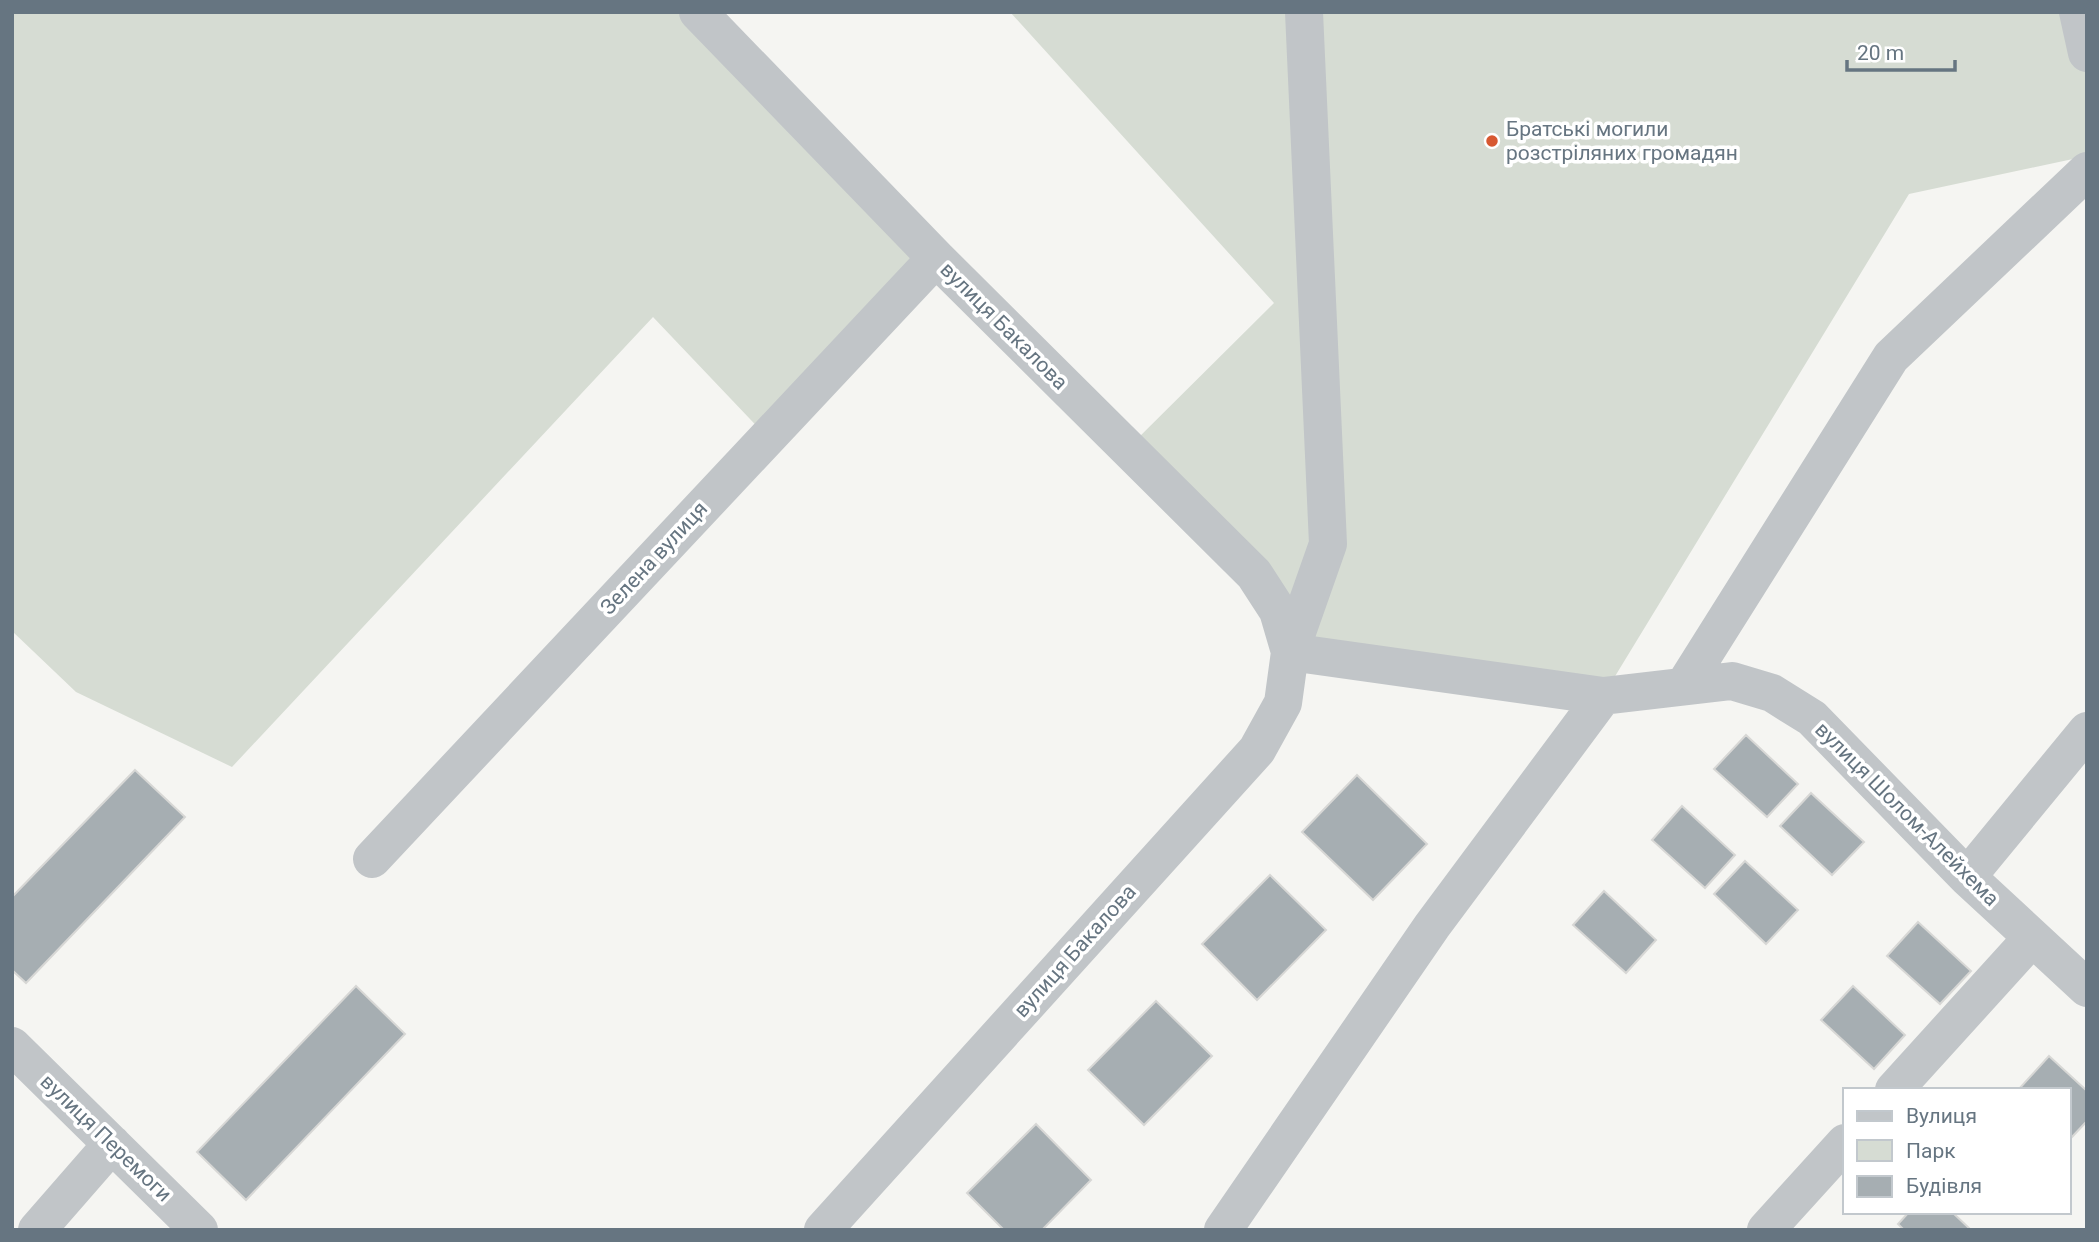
<svg xmlns="http://www.w3.org/2000/svg" width="2099" height="1242" font-family="Roboto,sans-serif">
  <style>
    .green { fill: #d6dcd3 }
    .building { fill: #a6aeb2; stroke: #d7d7d5; stroke-width: 2 }
    .lines { fill: none; stroke-linecap: round; stroke-linejoin: round }
    .minor { stroke: #c1c5c8; stroke-width: 38 }
    .poi-dot { fill: #d75831; stroke: #fff; stroke-width: 2.5 }
    .labels { text-anchor: middle; dominant-baseline: central; stroke-width: 7; stroke-linejoin: round; paint-order: stroke }
    .poi-label { font-size: 21px; fill: #667581; stroke: #fff; text-anchor: start }
    .street-label { font-size: 21px; fill: #667581; stroke: #fff }
  </style>
  <rect width="100%" height="100%" fill="#f5f5f2"/>
  <path class="green" d="M12,12H698L936,258L767,437L653,317L232,767L76,692L12,631Z
    M1010,12H2087V156L1909,194L1603,696L1290,652L1278,611L1128,448L1274,303Z"/>
  <path class="building" d="M1746,735L1798,784L1767,817L1714,769Z
    M135,770L185,817L26,983L12,970V897Z
    M1357,775L1427,844L1373,900L1302,832Z
    M1811,793L1864,842L1832,875L1780,826Z
    M1682,806L1735,855L1705,888L1652,840Z
    M1745,861L1798,910L1766,944L1714,894Z
    M1270,875L1326,930L1257,1000L1202,944Z
    M1604,891L1656,940L1626,973L1573,925Z
    M1918,922L1971,971L1940,1004L1887,956Z
    M356,986L405,1034L246,1200L197,1152Z
    M1853,986L1905,1035L1874,1069L1821,1020Z
    M1156,1001L1212,1056L1144,1125L1088,1070Z
    M2049,1056L2087,1091V1121L2071,1138L2069,1090H2018Z
    M1036,1124L1091,1180L1042,1230H1004L967,1193Z
    M1909,1212H1952L1971,1230H1904L1898,1224Z"/>
  <g class="lines">
    <path class="minor" d="M698,12L936,258L1254,574L1278,611L1290,652L1283,703L1257,750L823,1230
      M1304,12L1328,544L1290,652L1603,696L1732,681L1772,693L1812,718L1967,877L2087,988
      M2078,12L2087,53
      M1684,686L1891,357L2087,171
      M372,859L936,258
      M1967,877L2087,731
      M12,1046L199,1230
      M1894,1090L2032,938
      M37,1230L112,1144
      M1223,1230L1432,926L1603,696
      M1766,1230L1845,1143"/>
  </g>
  <circle class="poi-dot" cx="1492" cy="141" r="7"/>
  <g class="labels">
    <g class="poi-label">
      <text x="1506" y="129">Братські могили<tspan x="1506" dy="24">розстріляних громадян</tspan></text>
    </g>
    <g class="street-label">
      <text transform="translate(1004 326) rotate(45)">вулиця Бакалова</text>
      <text transform="translate(654 558) rotate(-47)">Зелена вулиця</text>
      <text transform="translate(1907 814) rotate(45)">вулиця Шолом-Алейхема</text>
      <text transform="translate(1075 951) rotate(-48)">вулиця Бакалова</text>
      <text transform="translate(106 1138) rotate(44)">вулиця Перемоги</text>
    </g>
  </g>
  <rect width="2099" height="1242" fill="none" stroke="#667581" stroke-width="28"/>
  <rect x="1843" y="1088" width="228" height="126" fill="#ffffff" stroke="#c2c8cd" stroke-width="2"/>
  <rect x="1857" y="1111" width="35" height="10" fill="#c1c5c8" stroke="#c2c8cd" stroke-width="2"/>
  <text x="1906" y="1123" font-size="21" fill="#667581">Вулиця</text>
  <rect x="1857" y="1140" width="35" height="21" fill="#d6dcd3" stroke="#c2c8cd" stroke-width="2"/>
  <text x="1906" y="1158" font-size="21" fill="#667581">Парк</text>
  <rect x="1857" y="1176" width="35" height="21" fill="#a6aeb2" stroke="#c2c8cd" stroke-width="2"/>
  <text x="1906" y="1193" font-size="21" fill="#667581">Будівля</text>
  <path d="M1847 60v10h108v-10" fill="none" stroke="#667581" stroke-width="3.5"/>
  <text x="1857" y="60" font-size="21" fill="#667581" stroke="#ffffff" stroke-width="5" paint-order="stroke">20 m</text>
</svg>
